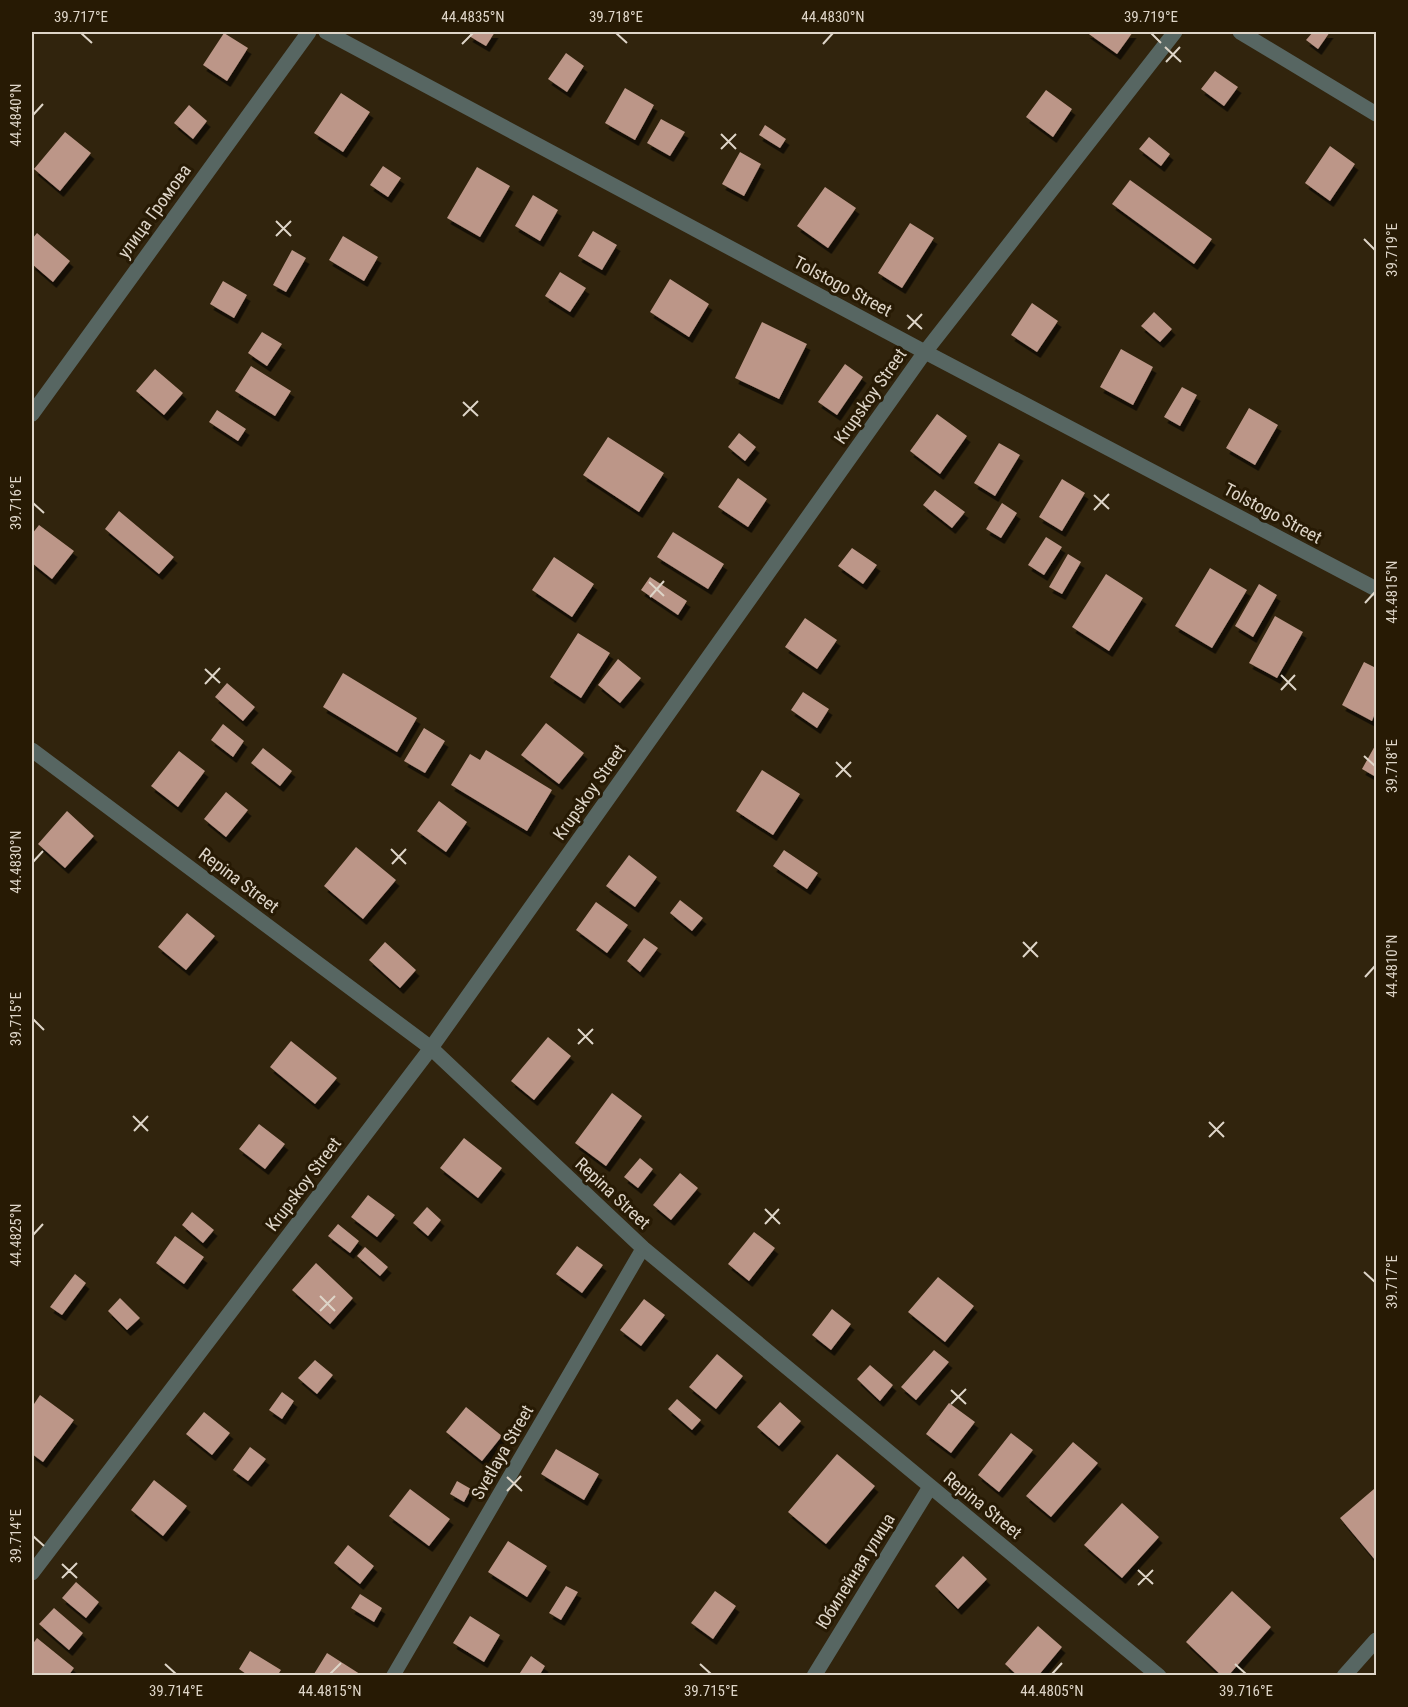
<svg xmlns="http://www.w3.org/2000/svg" width="1408" height="1707" font-family="'Roboto Condensed',sans-serif">
  <style>
    .building { fill: #bc9688; filter: url(#shadow) }
    .lines { fill: none; stroke-linecap: round; stroke-linejoin: round }
    .lane { stroke: #576662; stroke-width: 14 }
    .street { stroke: #576662; stroke-width: 15 }
    .ticks { fill: none; stroke: #ded5c8; stroke-width: 2 }
    .labels { text-anchor: middle; dominant-baseline: central; stroke-width: 6; stroke-linejoin: round; paint-order: stroke }
    .street-label { font-size: 18px; fill: #ded5c8; stroke: #271a04 }
    .neatline { fill: none; stroke: #ded5c8; stroke-width: 2 }
    .ticks-label { font-size: 15px; text-anchor: middle; fill: #ded5c8 }
  </style>
  <defs>
    <filter id="shadow"><feDropShadow dx="3.5" dy="6" stdDeviation="0" flood-color="#0009"/></filter>
  </defs>
  <rect width="100%" height="100%" fill="#31240d"/>
  <path class="building" d="M472,32H495L486,46L469,36Z
    M1086,32H1133L1117,54Z
    M1313,32H1330L1318,49L1306,40Z
    M224,33L248,48L227,81L203,65Z
    M566,53L584,66L567,92L548,79Z
    M1215,71L1238,87L1224,106L1201,89Z
    M625,88L654,105L635,140L605,123Z
    M1046,90L1072,109L1053,137L1026,117Z
    M341,93L370,112L343,152L314,133Z
    M189,105L207,121L193,139L174,123Z
    M661,119L685,132L670,156L647,143Z
    M765,125L786,139L780,148L759,135Z
    M65,132L91,153L60,191L34,169Z
    M1149,137L1170,154L1161,166L1139,149Z
    M1330,146L1355,164L1330,201L1305,183Z
    M740,152L761,164L744,196L722,184Z
    M383,166L401,178L388,197L370,185Z
    M477,167L510,186L480,237L447,218Z
    M1130,180L1212,239L1194,264L1112,204Z
    M825,187L856,208L828,248L797,226Z
    M533,195L558,210L540,241L515,226Z
    M910,223L934,238L902,288L878,273Z
    M593,231L617,245L602,270L578,256Z
    M37,233L70,261L53,282L32,264V239Z
    M343,236L378,257L364,281L329,260Z
    M292,250L306,258L286,292L273,285Z
    M560,272L586,288L570,312L545,296Z
    M670,279L709,304L689,337L650,312Z
    M223,281L247,295L234,318L210,304Z
    M1032,303L1058,321L1037,352L1011,335Z
    M1154,312L1172,329L1160,342L1141,326Z
    M762,322L807,344L779,399L735,378Z
    M262,332L282,344L267,366L248,353Z
    M1121,349L1153,367L1133,405L1100,387Z
    M845,364L863,377L837,415L818,402Z
    M251,366L291,391L275,416L235,391Z
    M155,369L183,393L164,415L136,391Z
    M1182,387L1197,395L1180,426L1164,417Z
    M1249,408L1278,425L1255,465L1226,448Z
    M217,410L246,429L238,441L209,422Z
    M937,414L967,436L940,474L910,451Z
    M739,433L756,447L745,461L728,447Z
    M608,437L664,473L639,512L583,475Z
    M999,443L1020,455L995,496L974,483Z
    M738,478L767,499L748,527L718,507Z
    M1062,479L1085,493L1062,531L1039,517Z
    M935,490L965,512L952,528L923,505Z
    M1002,503L1017,513L1001,538L986,529Z
    M119,511L174,557L159,574L105,529Z
    M39,525L74,551L52,579L32,563V534Z
    M673,532L724,564L708,589L657,557Z
    M1046,537L1062,547L1044,575L1028,565Z
    M852,548L877,565L863,584L838,566Z
    M1068,554L1081,562L1062,594L1049,587Z
    M554,557L594,584L572,617L532,590Z
    M1210,568L1247,590L1212,648L1175,626Z
    M1106,574L1143,598L1109,651L1072,627Z
    M650,577L687,601L678,615L641,590Z
    M1259,584L1277,595L1253,637L1235,626Z
    M1275,616L1303,632L1277,678L1249,663Z
    M805,618L837,640L817,669L785,647Z
    M578,633L610,653L581,698L550,677Z
    M618,659L641,678L620,703L598,685Z
    M1364,662L1376,668V711L1372,721L1342,705Z
    M343,673L417,718L397,752L323,707Z
    M227,683L255,707L243,721L215,697Z
    M803,692L829,709L817,728L791,710Z
    M546,723L584,753L559,784L521,755Z
    M223,724L244,741L233,757L211,740Z
    M424,728L445,741L425,773L404,761Z
    M1376,744V777L1362,769Z
    M263,748L292,771L280,786L251,763Z
    M486,750L552,790L527,831L451,785L470,754L480,760Z
    M179,751L205,771L178,807L151,786Z
    M762,770L800,794L773,835L736,811Z
    M226,792L248,810L226,837L204,819Z
    M439,801L467,822L446,852L417,831Z
    M67,811L94,836L65,868L38,844Z
    M356,847L396,880L363,919L324,886Z
    M784,850L818,873L807,889L773,866Z
    M629,855L657,877L635,907L606,886Z
    M680,900L703,918L692,931L670,913Z
    M596,902L628,925L607,953L576,930Z
    M187,913L215,936L186,970L158,947Z
    M644,938L658,948L640,972L627,961Z
    M385,942L416,970L400,988L369,960Z
    M548,1037L571,1056L534,1100L511,1081Z
    M291,1041L337,1078L315,1104L270,1067Z
    M612,1093L642,1116L606,1166L575,1143Z
    M259,1124L285,1144L265,1169L239,1149Z
    M464,1138L502,1168L478,1198L440,1168Z
    M640,1158L653,1169L638,1188L624,1177Z
    M680,1173L698,1188L671,1220L653,1205Z
    M368,1195L395,1215L377,1237L351,1217Z
    M427,1207L441,1220L428,1236L413,1223Z
    M192,1212L214,1230L203,1243L182,1225Z
    M338,1224L359,1241L350,1253L328,1236Z
    M754,1232L775,1248L749,1281L728,1264Z
    M175,1236L204,1257L184,1284L156,1263Z
    M577,1246L603,1265L582,1293L556,1274Z
    M365,1247L388,1267L380,1276L357,1256Z
    M316,1263L353,1298L330,1324L292,1290Z
    M75,1274L86,1283L62,1315L50,1307Z
    M938,1277L974,1306L945,1342L908,1312Z
    M120,1298L140,1318L127,1330L108,1311Z
    M644,1299L665,1315L641,1346L620,1330Z
    M832,1309L851,1324L831,1350L812,1335Z
    M934,1350L949,1362L916,1400L901,1387Z
    M717,1354L743,1376L716,1409L689,1387Z
    M315,1360L333,1375L317,1394L298,1378Z
    M870,1365L893,1385L880,1401L857,1379Z
    M282,1392L294,1401L282,1419L269,1410Z
    M40,1395L74,1420L43,1462L32,1454V1407Z
    M677,1399L701,1420L692,1430L668,1409Z
    M780,1402L801,1421L779,1446L757,1427Z
    M949,1403L975,1422L951,1453L926,1434Z
    M466,1407L502,1436L482,1461L446,1432Z
    M204,1412L230,1433L212,1455L186,1434Z
    M1011,1433L1033,1450L999,1492L978,1475Z
    M1073,1442L1098,1463L1051,1517L1026,1496Z
    M250,1447L266,1459L248,1481L233,1470Z
    M556,1449L599,1474L584,1500L541,1474Z
    M837,1454L875,1486L826,1544L788,1512Z
    M154,1480L187,1506L163,1536L131,1510Z
    M457,1481L471,1489L464,1502L450,1494Z
    M410,1489L450,1519L429,1546L389,1516Z
    M1374,1489L1376,1492V1561L1340,1518Z
    M1122,1503L1159,1537L1122,1578L1084,1545Z
    M508,1541L547,1566L527,1597L488,1572Z
    M348,1545L374,1566L360,1584L334,1563Z
    M963,1556L987,1579L958,1609L935,1586Z
    M76,1582L99,1602L86,1618L62,1598Z
    M566,1586L578,1592L561,1620L549,1613Z
    M715,1591L736,1606L713,1639L691,1623Z
    M1232,1591L1271,1627L1228,1676H1222L1186,1642Z
    M360,1594L382,1608L374,1622L351,1608Z
    M54,1608L83,1633L69,1650L39,1624Z
    M470,1616L500,1635L484,1662L453,1643Z
    M1038,1626L1062,1647L1038,1676H1018L1005,1664Z
    M37,1638L74,1668L68,1676H32V1645Z
    M250,1651L281,1670L277,1676H249L239,1669Z
    M327,1653L363,1676L314,1674Z
    M531,1656L545,1666L539,1676H518Z"/>
  <g class="lines">
    <path class="lane" d="M393,1676L643,1248"/>
    <path class="street" d="M326,32L925,352L1376,589
      M1240,32L1376,114
      M32,414L309,32
      M32,750L431,1048L643,1248L1159,1676
      M32,1573L431,1048L925,352L1175,32
      M814,1676L930,1487
      M1344,1676L1376,1640"/>
  </g>
  <path class="ticks" d="M81,33L92,43M616,33L627,43M1151,33L1161,43M462,44L473,33M823,44L833,33M1165,47L1181,62M1166,62L1180,47M33,115L43,104M721,134L736,149M721,149L736,134M276,221L291,236M276,236L291,221M1364,239L1375,250M907,315L922,329M908,329L922,314M463,402L478,416M463,416L478,401M1094,495L1109,509M33,503L44,513M1094,510L1109,494M649,582L664,596M650,597L664,581M1365,603L1375,592M205,669L220,683M1281,675L1296,690M205,684L220,668M1281,690L1295,675M1364,756L1375,766M836,762L851,777M836,777L851,762M391,849L406,864M33,862L43,851M392,864L406,849M1023,942L1038,957M1023,957L1037,942M1365,977L1375,966M33,1019L44,1030M578,1029L593,1044M578,1044L593,1029M133,1116L148,1131M1209,1122L1224,1137M134,1131L148,1116M1209,1137L1224,1122M765,1209L780,1224M765,1224L779,1209M33,1235L43,1224M1364,1272L1375,1282M320,1296L335,1311M320,1311L335,1296M951,1390L966,1404M951,1404L966,1389M507,1477L522,1491M507,1491L521,1476M33,1536L44,1546M62,1564L77,1578M1138,1570L1153,1584M62,1578L77,1563M1138,1585L1153,1570M165,1664L176,1674M700,1664L711,1674M1235,1664L1246,1674M330,1674L341,1663M1052,1674L1062,1663"/>
  <g class="labels">
    <g class="street-label">
      <text transform="translate(154 211) rotate(-54)">улица Громова</text>
      <text transform="translate(843 286) rotate(28)">Tolstogo Street</text>
      <text transform="translate(870 396) rotate(-55)">Krupskoy Street</text>
      <text transform="translate(1273 513) rotate(28)">Tolstogo Street</text>
      <text transform="translate(589 792) rotate(-55)">Krupskoy Street</text>
      <text transform="translate(239 880) rotate(37)">Repina Street</text>
      <text transform="translate(303 1184) rotate(-53)">Krupskoy Street</text>
      <text transform="translate(613 1193) rotate(43)">Repina Street</text>
      <text transform="translate(502 1452) rotate(-60)">Svetlaya Street</text>
      <text transform="translate(983 1505) rotate(39)">Repina Street</text>
      <text transform="translate(855 1571) rotate(-58)">Юбилейная улица</text>
    </g>
  </g>
  <rect width="1408" height="1707" fill="none" stroke="#271a04" stroke-width="66"/>
  <rect x="33" y="33" width="1342" height="1641" class="neatline"/>
  <g class="ticks-label">
    <text x="81" y="22">39.717°E</text>
    <text x="473" y="22">44.4835°N</text>
    <text x="616" y="22">39.718°E</text>
    <text x="833" y="22">44.4830°N</text>
    <text x="1151" y="22">39.719°E</text>
    <text transform="translate(16 115) rotate(-90)" y="5">44.4840°N</text>
    <text transform="translate(1392 250) rotate(-90)" y="5">39.719°E</text>
    <text transform="translate(16 503) rotate(-90)" y="5">39.716°E</text>
    <text transform="translate(1392 592) rotate(-90)" y="5">44.4815°N</text>
    <text transform="translate(1392 766) rotate(-90)" y="5">39.718°E</text>
    <text transform="translate(16 862) rotate(-90)" y="5">44.4830°N</text>
    <text transform="translate(1392 966) rotate(-90)" y="5">44.4810°N</text>
    <text transform="translate(16 1019) rotate(-90)" y="5">39.715°E</text>
    <text transform="translate(16 1235) rotate(-90)" y="5">44.4825°N</text>
    <text transform="translate(1392 1282) rotate(-90)" y="5">39.717°E</text>
    <text transform="translate(16 1536) rotate(-90)" y="5">39.714°E</text>
    <text x="176" y="1696">39.714°E</text>
    <text x="330" y="1696">44.4815°N</text>
    <text x="711" y="1696">39.715°E</text>
    <text x="1052" y="1696">44.4805°N</text>
    <text x="1246" y="1696">39.716°E</text>
  </g>
</svg>
